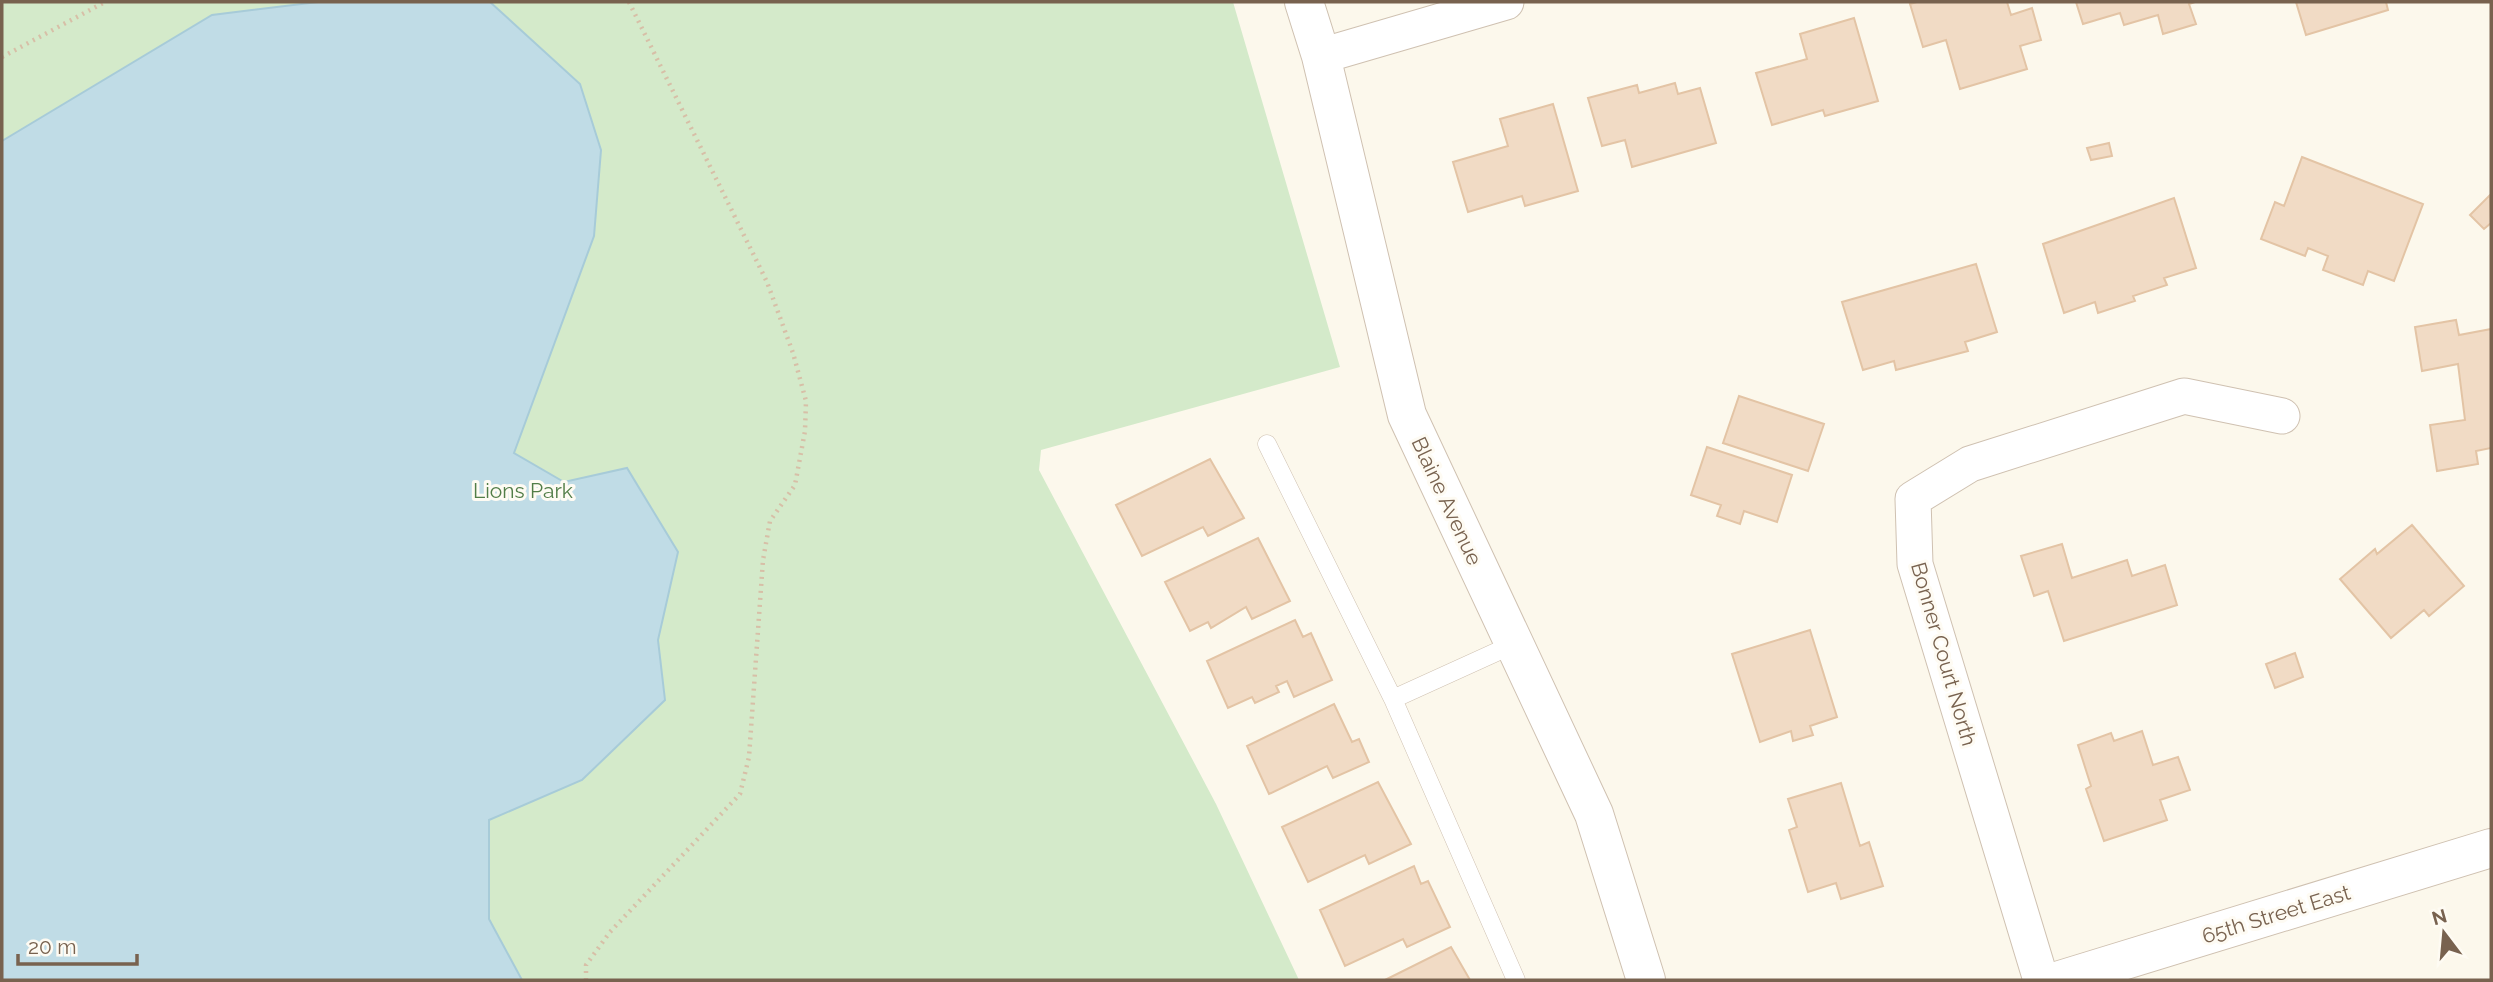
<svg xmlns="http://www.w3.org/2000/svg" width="2493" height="982" font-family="Raleway,sans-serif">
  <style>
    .green { fill: #d4eaca }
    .water { fill: #c0dce6; stroke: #a7cbd8; stroke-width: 2 }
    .building { fill: #f1dbc5; stroke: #e3c4a5; stroke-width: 2 }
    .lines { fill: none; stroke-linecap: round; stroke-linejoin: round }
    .service-casing { stroke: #cfc1b1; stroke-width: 19 }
    .minor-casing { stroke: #cfc1b1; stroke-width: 37 }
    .tertiary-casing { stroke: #cfc1b1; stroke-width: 40 }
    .path { stroke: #d7bfa7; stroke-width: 4.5; stroke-dasharray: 2 5; stroke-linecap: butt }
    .service { stroke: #fff; stroke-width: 18 }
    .minor { stroke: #fff; stroke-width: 35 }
    .tertiary { stroke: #fff; stroke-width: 38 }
    .labels { text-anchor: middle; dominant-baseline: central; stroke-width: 6; stroke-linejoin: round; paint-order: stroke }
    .park-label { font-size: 21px; fill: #517d47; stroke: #fefbf3 }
    .street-label { font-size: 21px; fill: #78624f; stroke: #fefbf3 }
  </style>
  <rect width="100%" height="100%" fill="#fcf8ec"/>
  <path class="green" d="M2,2H1233L1340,367L1041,450L1039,470L1216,804L1299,980H2Z"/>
  <path class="water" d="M318,2H490L580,84L601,150L594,236L514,453L564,482L627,468L678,552L658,640L665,700L582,780L489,820V919L522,980H2V141L212,15Z"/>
  <path class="building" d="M1917,2H2007L2011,15L2032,8L2041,40L2020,46L2027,69L1960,89L1946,40L1923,47L1910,4Z
    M2076,2H2195L2189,4L2196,24L2163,34L2158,15L2124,25L2120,13L2083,24Z
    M2296,2H2386L2388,10L2306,35Z
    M1854,18L1878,101L1825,116L1823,110L1772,125L1756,73L1807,59L1800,34Z
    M1675,83L1678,94L1700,88L1716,143L1632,167L1625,140L1602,146L1588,98L1637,85L1639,93Z
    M1553,104L1578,191L1525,206L1522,196L1468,212L1453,162L1508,146L1500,119Z
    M2109,143L2112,156L2091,160L2087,148Z
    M2302,157L2423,204L2394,281L2368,271L2363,285L2323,270L2328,256L2308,248L2305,256L2261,239L2275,202L2284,206Z
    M2490,195L2491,223L2484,229L2470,215Z
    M2174,198L2196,268L2164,278L2167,285L2133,296L2135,301L2098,313L2095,302L2064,313L2043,244Z
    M1976,264L1997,332L1965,342L1968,351L1896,370L1894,361L1863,370L1842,302Z
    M2456,320L2459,335L2491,329V448L2476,451L2478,464L2437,471L2430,425L2465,420L2458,364L2422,371L2415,327Z
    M1739,396L1824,424L1808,471L1723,443Z
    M1707,447L1792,475L1777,522L1744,511L1740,524L1717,516L1721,505L1691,495Z
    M1210,459L1244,518L1208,536L1203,527L1142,556L1116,505Z
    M2412,525L2464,586L2429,616L2424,610L2391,638L2340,579L2375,549L2377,554Z
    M1258,538L1290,601L1252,619L1246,607L1211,628L1208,622L1190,631L1165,582Z
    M2062,544L2072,578L2127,560L2132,576L2165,565L2177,605L2064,641L2048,591L2034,596L2021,556Z
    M1295,620L1303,637L1311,633L1332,680L1294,697L1287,681L1276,686L1279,692L1255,703L1252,697L1228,708L1207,661Z
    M1810,630L1837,717L1810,726L1813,735L1793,741L1791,731L1760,742L1732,654Z
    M2295,653L2303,677L2275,688L2266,664Z
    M1334,704L1352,742L1359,739L1369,762L1333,778L1327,766L1269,794L1247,746Z
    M2142,731L2153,765L2178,757L2190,790L2160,800L2167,820L2104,841L2086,789L2091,786L2078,745L2111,733L2114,741Z
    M1378,782L1411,844L1369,864L1365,855L1308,882L1282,827Z
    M1841,783L1860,846L1869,842L1883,886L1841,899L1836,883L1808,892L1789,830L1797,827L1788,799Z
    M1414,866L1421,884L1428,881L1450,927L1407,947L1403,939L1345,966L1320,910Z
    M1451,947L1470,980H1385Z"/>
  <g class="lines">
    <g class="service-casing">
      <path id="service" d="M1267,444L1393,699L1514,644
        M1393,699L1516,980"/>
    </g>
    <g class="minor-casing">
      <path id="minor" d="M1321,56L1506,2
        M2041,980L1915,564L1913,499L1970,464L2184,396L2282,416"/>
    </g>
    <g class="tertiary-casing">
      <path id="tertiary" d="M1304,2L1321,56L1407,415L1594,814L1646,980
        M2060,980L2491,848"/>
    </g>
    <path class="path" d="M2,57L105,2
      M586,980V965L610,932L740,794L749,757L763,560L770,521L795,485L805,431L806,401L793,353L767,282L629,2"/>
    <use href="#service" class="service"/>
    <use href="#minor" class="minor"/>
    <use href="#tertiary" class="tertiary"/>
  </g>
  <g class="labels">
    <g class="park-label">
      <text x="523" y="490">Lions Park</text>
    </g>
    <g class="street-label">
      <text transform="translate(1447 501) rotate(65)">Blaine Avenue</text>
      <text transform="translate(1944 654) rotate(74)">Bonner Court North</text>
      <text transform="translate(2276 914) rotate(-17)">65th Street East</text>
    </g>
  </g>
  <rect width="2493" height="982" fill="none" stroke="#78624f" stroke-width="7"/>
  <g transform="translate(2444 933) rotate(344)" stroke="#fefbf3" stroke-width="5" paint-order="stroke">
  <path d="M0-5L12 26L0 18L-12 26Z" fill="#78624f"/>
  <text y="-10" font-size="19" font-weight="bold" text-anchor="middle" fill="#78624f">N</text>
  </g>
  <path d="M18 954v10h119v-10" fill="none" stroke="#78624f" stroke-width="3.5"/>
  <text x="28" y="954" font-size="21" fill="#78624f" stroke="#fefbf3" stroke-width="5" paint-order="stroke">20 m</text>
</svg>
